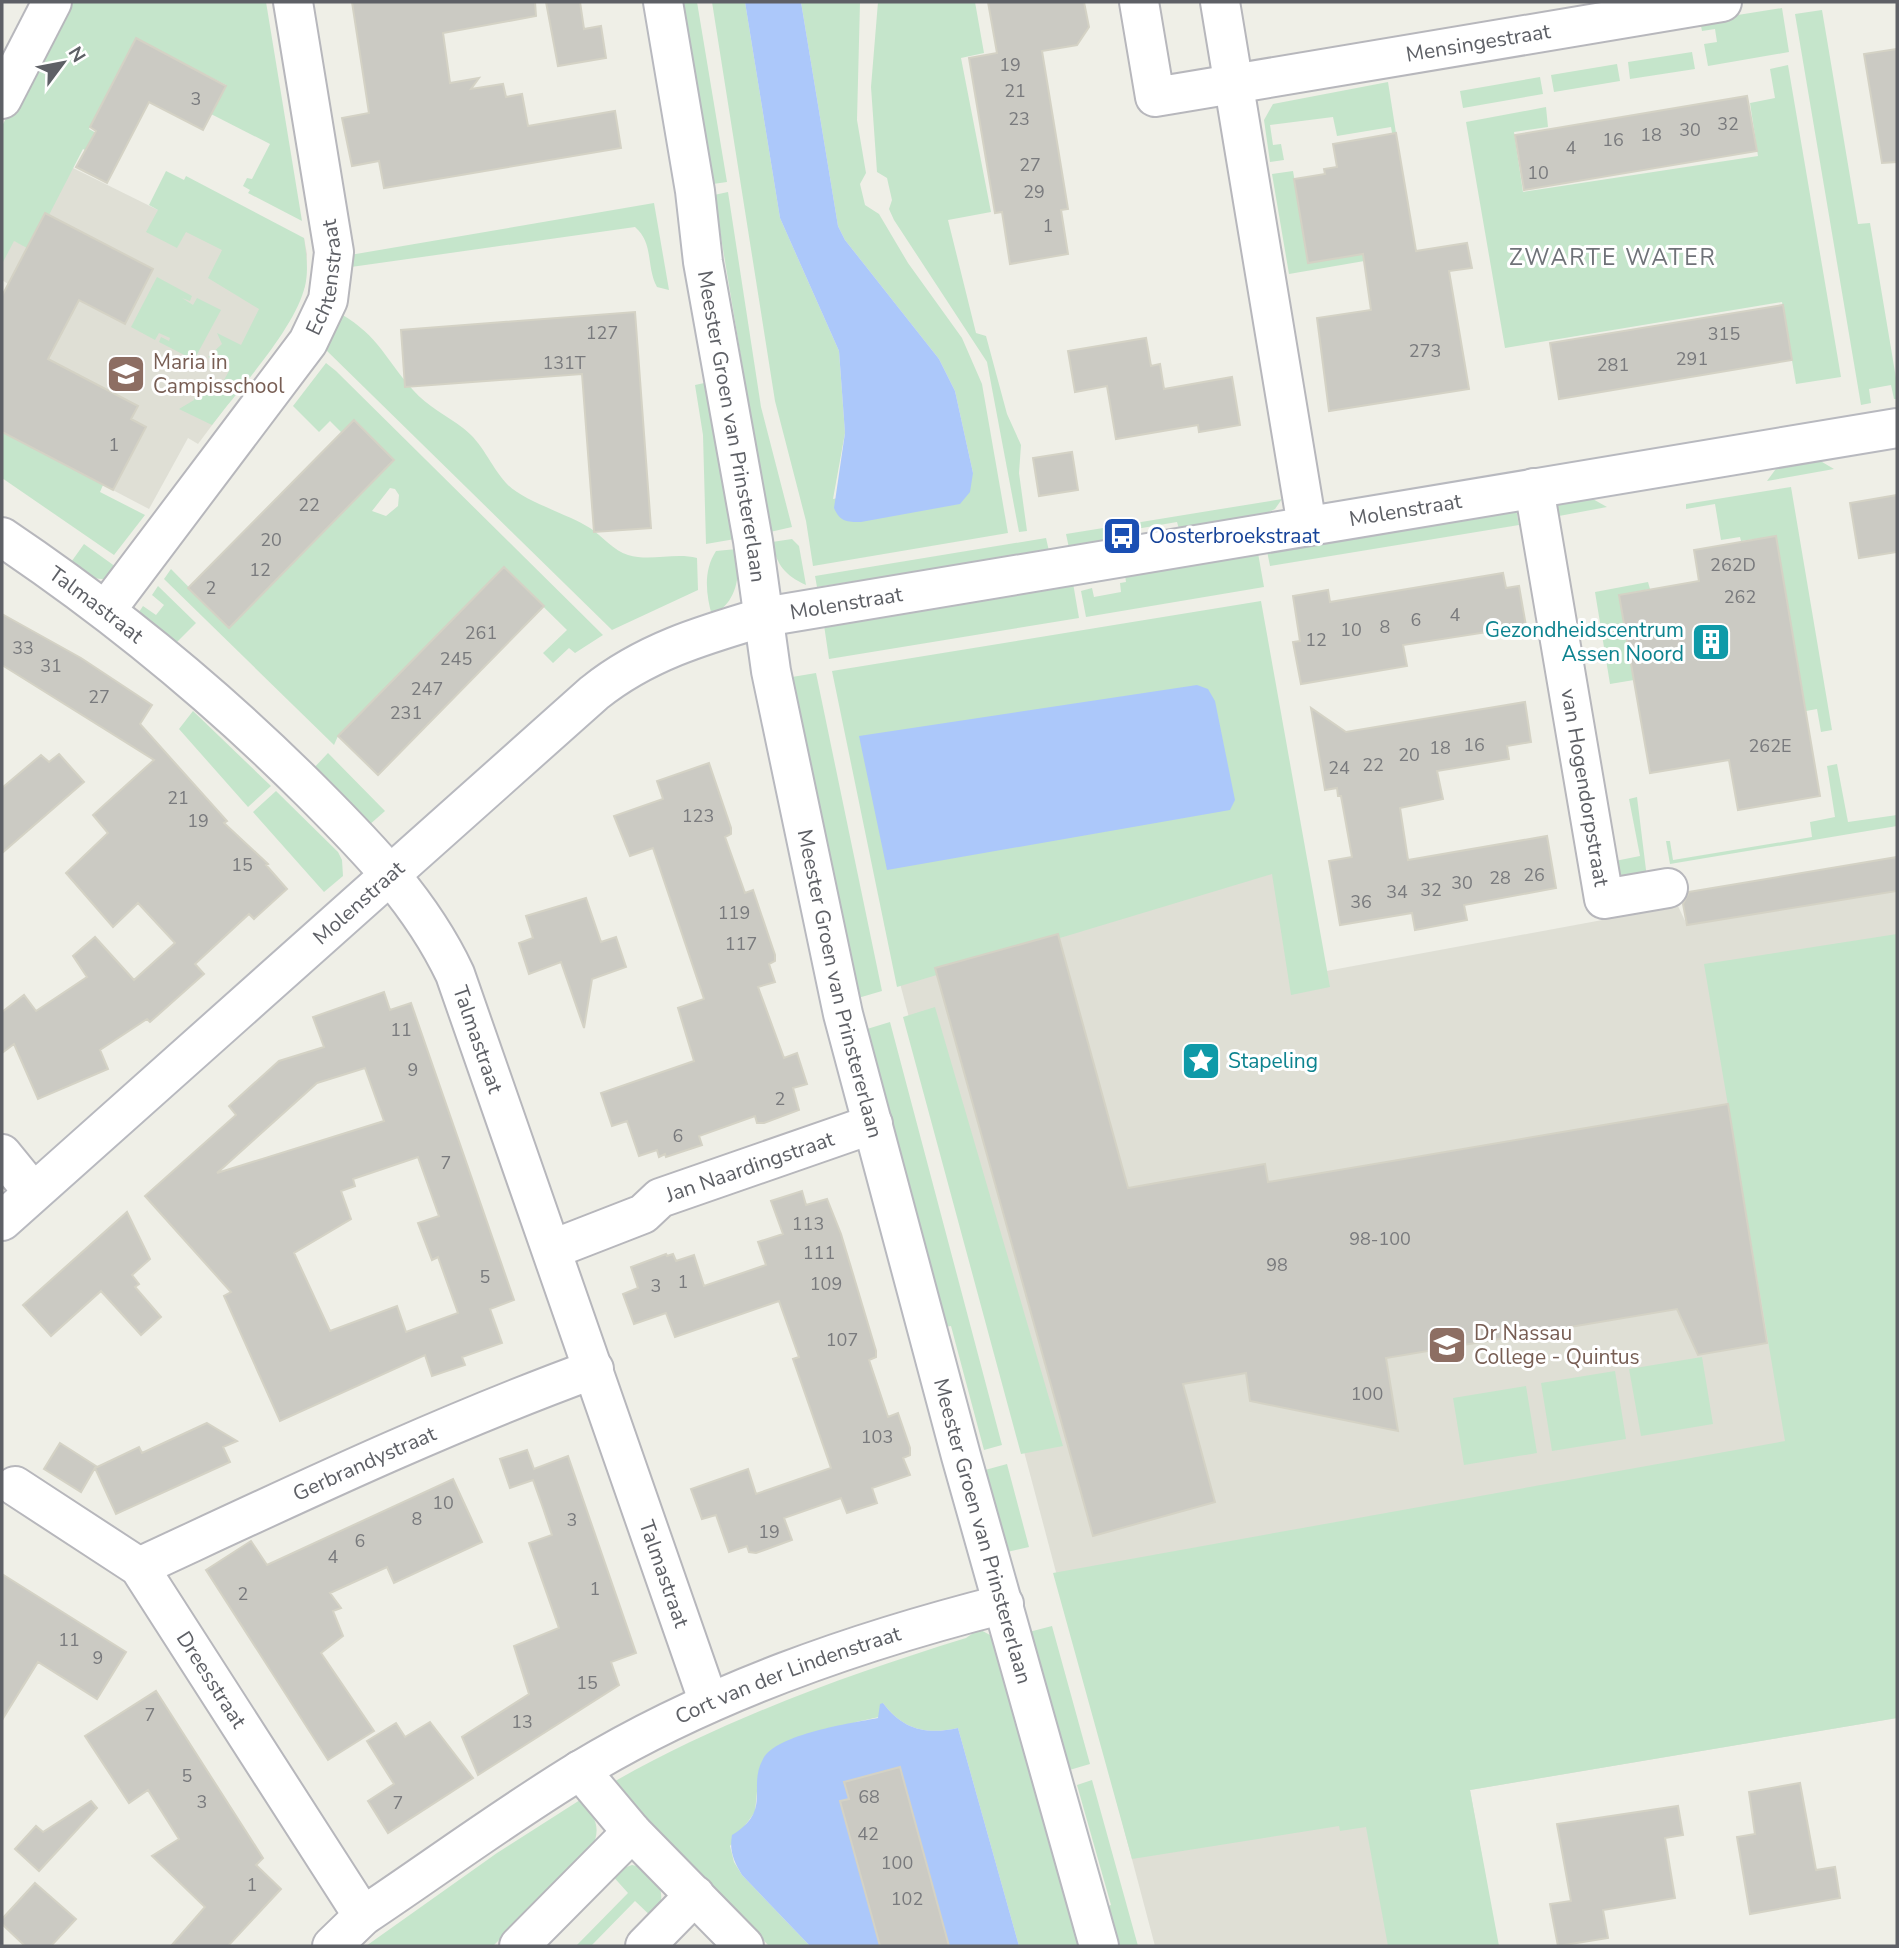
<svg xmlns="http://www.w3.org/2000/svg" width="1899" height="1948" font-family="'Nunito Sans',sans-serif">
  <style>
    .education { fill: #dfdfd5 }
    .green { fill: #c5e5cb; fill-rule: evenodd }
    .water { fill: #acc8fa }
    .building { fill: #cbcac3; stroke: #d4d2c5; stroke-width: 2; fill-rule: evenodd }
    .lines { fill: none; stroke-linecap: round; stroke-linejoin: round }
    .street-casing { stroke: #b7b7bc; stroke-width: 42 }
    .secondary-casing { stroke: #b8b9bf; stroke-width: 42 }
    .street { stroke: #fff; stroke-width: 38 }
    .secondary { stroke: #fff; stroke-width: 38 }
    .labels { text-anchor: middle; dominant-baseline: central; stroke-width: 6; stroke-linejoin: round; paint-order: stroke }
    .number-label { font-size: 18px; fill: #797a7d }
    .street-label { font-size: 21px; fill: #5e6066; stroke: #fff }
    .education-label { font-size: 21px; fill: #785e54; stroke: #fff; text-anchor: start }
    .transit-label { font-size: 21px; fill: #164399; stroke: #fff; text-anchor: start }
    .culture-label { font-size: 21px; fill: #0d838f; stroke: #fff; text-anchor: end }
    .neighbourhood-label { font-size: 23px; letter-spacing: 2px; fill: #6f7278; stroke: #fff }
  </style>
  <rect width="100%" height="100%" fill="#efefe7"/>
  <path class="education" d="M73,168L158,210L177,247L188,226L304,238L307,254L305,286L289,322L198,444L188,438L149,509L2,432V296L8,284L2,280V235L27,247Z
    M1297,853L1321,972L1678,906L1687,925L1897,890V1718L1470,1790L1498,1946H1155L884,923Z"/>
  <path class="green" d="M67,2H266L302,221L248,193L250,190L243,186L247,178L252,179L270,144L211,114L226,85L136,39L89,129L123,148L113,165L83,149L49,215L45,213L27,248L14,241L2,264V126Z
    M682,2H697L727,182L713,184Z
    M712,2H745L780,218L839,351L845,433L833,499L973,473L955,391L939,359L845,240L838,226L801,2H860L857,120L866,173L860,184L865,205L879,214L908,263L962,338L982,384L1008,533L813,566L806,521L775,401Z
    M878,2H975L984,53L961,58L991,212L948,220L976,333L986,336L1007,414L1021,445L1019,473L1027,531L1019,532L987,362L894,220L889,209L892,200L887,178L877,172L871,87Z
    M1782,8L1789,52L1708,66L1704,44L1717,42L1715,29L1702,31L1700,21Z
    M1822,10L1858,224L1870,223L1897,384V399H1894L1891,385L1869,389L1871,403L1861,405L1795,14Z
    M1692,52L1695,69L1630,79L1628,62Z
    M1617,64L1620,81L1554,92L1551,75Z
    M1788,65L1841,377L1796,384L1782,302L1505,348L1466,122L1546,107L1548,127L1514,132L1523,192L1758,156L1750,103L1775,98L1770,69Z
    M1540,77L1543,94L1463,108L1460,91Z
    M1388,82L1396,133H1392L1391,127L1337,136L1333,117L1270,125L1273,145L1281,144L1284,160L1270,162L1264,120L1273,104Z
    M166,171L184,180L186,176L304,238C306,254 309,269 305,286C295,329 239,389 212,425L179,409L194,400L197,387L193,382L217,393L230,369L208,357L222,344L217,333L241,345L259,309L208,278L222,250L186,232L177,248L146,232L158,210L149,205Z
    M1293,171L1309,263L1398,248L1399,255L1289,274L1272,174Z
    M728,192L761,407L792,527L770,532L714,195Z
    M654,203L669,290L657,287C646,267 654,243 635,227L351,267L350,255Z
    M157,277L192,296L190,301L182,298L193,305L197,298L221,310L194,360L159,342L161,337L169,341L170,338L159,333L155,340L131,327Z
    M341,314C380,337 385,359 413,390C428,407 446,415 463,428C483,443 490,465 506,483C522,501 566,513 590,528C602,536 614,551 628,555C651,562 674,552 697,558L698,590L612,630L324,348Z
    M326,363L336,371L603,635L575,653L569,648L553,663L543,653L567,630L504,568L338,736L334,745L164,579L171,569L229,628L394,460L355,420L342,433L330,421L319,432L293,406ZM390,488L395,489L399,495L398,506L386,516L372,511Z
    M709,382L735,539L706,544L703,435L695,385Z
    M2,432L103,485L100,492L145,515L114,555L2,478Z
    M1817,459L1834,469L1767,481L1778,466Z
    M1791,487L1832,730L1821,732L1817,709L1806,711L1776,536L1741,541L1740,537L1721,540L1715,504L1686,509V504Z
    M1591,498L1607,507L1559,516L1557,503Z
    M1282,499L1275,509L1263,515L1179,529L1177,522L1136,529L1135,523Z
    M1516,509L1519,525L1270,566L1267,551Z
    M1122,525L1125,538L1069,548L1066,534Z
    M1046,538L1049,551L817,587L815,576Z
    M792,539L799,546L806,585C785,575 777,566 772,542Z
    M84,544L123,572C102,586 89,577 69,565Z
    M737,549C740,576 738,601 712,616C706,594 703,571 716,551Z
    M1258,553L1264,587L1086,617L1081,591L1092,588L1094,597L1121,592L1120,583L1126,582L1125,575Z
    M1648,582L1650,589L1619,595L1634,680L1610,684L1595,592Z
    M1073,583L1079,618L829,659L824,625Z
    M158,586L196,623L174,645L139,612L143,606L156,615L164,605L152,595Z
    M1261,601L1330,987L1291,995L1272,874L897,987L832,671Z
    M816,673L882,991L858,998L792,677Z
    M193,711L271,786L248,807L179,729Z
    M328,753L385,811L368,826L311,771Z
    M1837,764L1848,822L1897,815V826L1670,864L1666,841H1670L1673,860L1812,837L1810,822L1835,817L1827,766Z
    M276,791L338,852L342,860L343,876L324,892L253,812Z
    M1637,797L1647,878L1620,880L1610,862L1640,856L1629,799Z
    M1897,934V1718L1470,1790L1499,1946H1388L1366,1827L1340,1831L1339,1826L1132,1859L1053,1573L1785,1441L1704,964Z
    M935,1007L1063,1446L1021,1454L903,1017Z
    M890,1022L1002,1445L984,1450L951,1326L945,1327L867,1029Z
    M1702,1357L1713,1424L1641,1436L1629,1369Z
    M1615,1371L1626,1439L1552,1451L1541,1383Z
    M1526,1386L1537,1453L1464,1465L1453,1398Z
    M1007,1464L1029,1547L1007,1552L985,1470Z
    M1052,1626L1090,1764L1066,1771L1029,1632Z
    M979,1629L990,1635L997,1649L1079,1946H1019L958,1728C927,1735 903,1730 883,1703L879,1717L856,1722L759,1771L755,1812L730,1846L734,1862L742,1875L810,1946H769L610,1784C722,1720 843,1676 966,1638Z
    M1092,1780L1138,1946H1117L1106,1907L1111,1905L1077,1785Z
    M580,1800C596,1817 602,1828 591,1850L493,1946H366L497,1853Z
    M632,1865C661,1869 668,1896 655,1920L635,1901L591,1946H576L628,1893L610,1873Z"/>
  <path class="water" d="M745,2H801L838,226L845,240L939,359L955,391L973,473L970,492L960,504L861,522C847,522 840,522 834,508L845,433L839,351L780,218Z
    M1197,685L1208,689L1215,701L1235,800L1230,810L887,870L859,736Z
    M883,1703C903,1730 927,1735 958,1728L1019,1946H944L897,1772L849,1785L884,1946H810L742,1875C734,1862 729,1851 732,1835C773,1810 747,1787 763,1759C776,1734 852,1723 878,1718L880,1704Z"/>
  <path class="building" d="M352,2H535L536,16L443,33L450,83L479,78L471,89L503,84L506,97L522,94L528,126L615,111L621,148L384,188L379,161L352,166L342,118L369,113Z
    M546,2H580L584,29L601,26L606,58L558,66Z
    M988,2H1084L1089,27L1077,45L1042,51L1068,209L1061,210L1068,254L1010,264L1002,212L995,213L969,58L997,53Z
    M136,38L226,86L203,130L149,102L107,183L76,167L96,131L90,127Z
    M1897,49V162L1882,163L1864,54Z
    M1747,96L1757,151L1524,190L1515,135Z
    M1396,133L1416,251L1467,243L1472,268L1449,271L1469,389L1329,411L1317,318L1371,310L1363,254L1308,263L1294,179L1325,174L1324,169L1337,167L1333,144Z
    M45,213L153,269L125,324L79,300L48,359L138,406L131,419L146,427L113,490L2,432V296Z
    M1783,305L1792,360L1559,399L1550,343Z
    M635,312L651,528L594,532L582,374L405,387L401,330Z
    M1146,338L1151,366L1160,364L1164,389L1232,377L1240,425L1199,432L1198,425L1116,439L1107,386L1075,392L1068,351Z
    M354,420L394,460L229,628L188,588Z
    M1072,452L1078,490L1039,496L1033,458Z
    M1897,495V552L1859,558L1850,503Z
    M1776,536L1820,796L1738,810L1729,760L1650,773L1619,595L1699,581L1694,550Z
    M504,567L544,606L378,775L338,736Z
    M1503,573L1506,588L1519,586L1526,626L1403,645L1407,666L1301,684L1293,642L1300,641L1293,596L1328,590L1330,602Z
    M2,614L81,658L152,705L140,724L227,821L224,823L268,864L266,865L287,889L254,919L249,914L195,964L204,974L150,1022L147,1019L100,1050L108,1069L38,1099L14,1044L2,1053V1012L24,995L36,1011L87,977L73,956L95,937L134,980L175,943L138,903L113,927L66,873L108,833L93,815L154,760L2,665Z
    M1525,702L1531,742L1507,746L1509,759L1437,771L1443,799L1400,808L1408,860L1547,836L1556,888L1464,905L1467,920L1415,930L1412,913L1340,925L1329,861L1352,857L1341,796H1338L1337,788L1325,790L1311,708L1346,732Z
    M59,754L84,782L2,853V788L41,755L49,762Z
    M709,763L731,828V834L725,837L745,893L753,890L775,955V961L769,964L775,982L758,987L784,1058L797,1053L807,1084L793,1088L799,1110L764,1123H757L755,1116L699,1136L702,1145L666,1157L665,1154L659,1157L657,1150L639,1156L627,1121L612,1126L601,1093L694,1061L678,1008L704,999L653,848L630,856L614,816L663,799L657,781Z
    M1897,857V891L1687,925L1683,904L1689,892Z
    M586,898L601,942L616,937L626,967L592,979L584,1028L561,962L529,974L519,943L533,938L526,916Z
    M1058,934L1128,1188L1265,1164L1268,1182L1728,1104L1767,1343L1698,1355L1677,1309L1386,1358L1398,1431L1250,1401L1246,1373L1183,1384L1215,1502L1093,1536L935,968Z
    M384,992L390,1010L411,1003L514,1300L490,1309L502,1343L462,1357L465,1365L432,1376L425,1355L280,1421L224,1296L231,1292L145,1196L236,1115L229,1106L279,1061L324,1047L313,1017ZM365,1068L384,1121L217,1173L317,1083ZM418,1157L439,1216L418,1223L432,1260L438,1257L458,1313L406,1332L397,1306L330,1331L294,1253L351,1219L341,1191L355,1186L353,1179Z
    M802,1191L806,1205L827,1199L841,1234L876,1351V1357L869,1360L888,1417L898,1413L910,1448V1455L903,1458L910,1475L872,1488L877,1503L847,1513L841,1498L784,1518L792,1540L756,1553L749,1552L747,1546L729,1552L716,1515L702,1519L691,1489L748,1469L756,1494L831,1468L793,1359L799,1357L779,1301L675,1337L666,1313L634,1324L623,1294L638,1288L631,1267L666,1254L667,1256L673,1254L676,1261L694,1255L704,1286L766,1265L758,1242L783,1234L771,1201Z
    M127,1212L150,1259L132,1275L139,1284L135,1287L161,1317L141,1335L101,1291L51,1336L23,1305Z
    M207,1423L237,1441L223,1447L230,1462L116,1514L95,1468L139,1447L142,1453Z
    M60,1443L96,1466L81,1492L44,1469Z
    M527,1450L534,1469L568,1456L636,1653L611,1662L619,1685L478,1775L462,1737L529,1694L514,1646L559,1628L529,1543L552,1535L543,1508L533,1480L510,1488L500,1459Z
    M453,1479L482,1542L394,1583L387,1567L330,1593L341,1608L333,1611L343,1636L321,1653L374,1731L328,1760L206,1570L251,1541L267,1565Z
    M2,1574L126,1652L97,1699L38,1662L2,1720Z
    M156,1691L263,1858L256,1865L281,1889L228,1946H171L205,1907L152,1856L179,1839L148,1790L129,1803L85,1736Z
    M430,1722L473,1778L388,1833L368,1801L394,1784L367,1741L396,1723L405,1737Z
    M900,1767L949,1946H880L840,1801L849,1799L844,1782Z
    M1800,1783L1816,1870L1835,1867L1840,1898L1750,1914L1737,1837L1755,1834L1749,1792Z
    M91,1801L97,1808L39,1871L15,1849L36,1826L43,1832Z
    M1678,1806L1683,1835L1665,1838L1675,1898L1603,1910L1608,1938L1558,1946L1550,1904L1571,1901L1557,1824Z
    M35,1883L76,1919L51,1946H25L2,1924V1919Z"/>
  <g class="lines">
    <g class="street-casing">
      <g id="street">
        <path id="s1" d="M1139,2L1155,97L1722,2"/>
        <path d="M1220,2L1307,526"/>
        <path d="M2,99L52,2"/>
        <path id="s2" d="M1534,488L1604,899L1668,888"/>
        <path id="s3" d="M2,537C115,613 216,696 312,792C368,848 421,902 455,974L709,1703"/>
        <path id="s4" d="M106,610L308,342L328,300L334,252L293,2"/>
        <path d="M2,1154L33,1192"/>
        <path id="s5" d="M553,1249L643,1214L660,1198L873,1124"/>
        <path id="s6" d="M15,1486L139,1567L363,1916"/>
        <path id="s7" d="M139,1567C290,1497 438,1426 594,1369"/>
        <path d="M580,1770L632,1832L744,1946"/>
        <path id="s8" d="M332,1946L363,1916C435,1868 505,1816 579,1771C709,1692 858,1641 1004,1604"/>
        <path d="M519,1946L632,1832"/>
        <path d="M645,1946L695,1895"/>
      </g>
    </g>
    <g class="secondary-casing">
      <g id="secondary">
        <path id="s9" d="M663,2L695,191L703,262L753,541L771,671L843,1014L961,1456L1099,1946"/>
        <path id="s10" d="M2,1221L594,693C645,652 703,635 764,617L1897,428"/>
      </g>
    </g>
    <use href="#street" class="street"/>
    <use href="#secondary" class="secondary"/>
  </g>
  <defs>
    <g id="school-square" transform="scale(2.0125)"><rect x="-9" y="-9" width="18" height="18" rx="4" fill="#8d6e63" stroke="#fff"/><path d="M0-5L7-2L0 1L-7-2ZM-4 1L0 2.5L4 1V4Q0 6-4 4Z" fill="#fff"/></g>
    <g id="bus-square" transform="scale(2.0125)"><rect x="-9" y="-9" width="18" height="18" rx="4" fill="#1a4fb4" stroke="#fff"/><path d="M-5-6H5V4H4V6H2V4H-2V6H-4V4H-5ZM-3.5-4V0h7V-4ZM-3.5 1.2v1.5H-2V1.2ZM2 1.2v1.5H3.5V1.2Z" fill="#fff"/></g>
    <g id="building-square" transform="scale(2.0125)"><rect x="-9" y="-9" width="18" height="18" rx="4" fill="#0f9aa8" stroke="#fff"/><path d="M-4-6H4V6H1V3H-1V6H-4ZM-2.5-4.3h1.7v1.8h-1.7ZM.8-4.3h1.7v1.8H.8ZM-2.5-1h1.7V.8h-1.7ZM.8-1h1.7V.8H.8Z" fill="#fff"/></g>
    <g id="sight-square" transform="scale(2.0125)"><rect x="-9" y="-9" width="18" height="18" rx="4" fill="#0f9aa8" stroke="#fff"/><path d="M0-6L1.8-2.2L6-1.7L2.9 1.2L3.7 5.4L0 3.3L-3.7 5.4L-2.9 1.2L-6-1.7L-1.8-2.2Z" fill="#fff"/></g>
  </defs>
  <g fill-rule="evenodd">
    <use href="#school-square" x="126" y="374"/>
    <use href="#bus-square" x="1122" y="536"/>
    <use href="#building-square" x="1711" y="642"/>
    <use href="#sight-square" x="1201" y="1061"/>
    <use href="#school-square" x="1447" y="1345"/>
  </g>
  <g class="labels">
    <g class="number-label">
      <text x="1010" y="65">19</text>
      <text x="1015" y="91">21</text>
      <text x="196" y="99">3</text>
      <text x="1019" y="119">23</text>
      <text x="1728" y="124">32</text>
      <text x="1690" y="130">30</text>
      <text x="1651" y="135">18</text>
      <text x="1613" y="140">16</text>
      <text x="1571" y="148">4</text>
      <text x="1030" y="165">27</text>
      <text x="1538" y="173">10</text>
      <text x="1034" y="192">29</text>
      <text x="1048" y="226">1</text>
      <text x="602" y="333">127</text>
      <text x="1724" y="334">315</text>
      <text x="1425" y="351">273</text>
      <text x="1692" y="359">291</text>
      <text x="564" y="363">131T</text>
      <text x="1613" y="365">281</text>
      <text x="114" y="445">1</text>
      <text x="309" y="505">22</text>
      <text x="271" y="540">20</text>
      <text x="1733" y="565">262D</text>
      <text x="260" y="570">12</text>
      <text x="211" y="588">2</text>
      <text x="1740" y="597">262</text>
      <text x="1455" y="615">4</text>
      <text x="1416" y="620">6</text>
      <text x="1385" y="627">8</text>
      <text x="1351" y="630">10</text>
      <text x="481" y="633">261</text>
      <text x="1316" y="640">12</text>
      <text x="23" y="648">33</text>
      <text x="456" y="659">245</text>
      <text x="51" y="666">31</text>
      <text x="427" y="689">247</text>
      <text x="99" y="697">27</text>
      <text x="406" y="713">231</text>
      <text x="1474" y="745">16</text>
      <text x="1770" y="746">262E</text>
      <text x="1440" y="748">18</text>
      <text x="1409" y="755">20</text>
      <text x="1373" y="765">22</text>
      <text x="1339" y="768">24</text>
      <text x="178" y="798">21</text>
      <text x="698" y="816">123</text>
      <text x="198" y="821">19</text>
      <text x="242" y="865">15</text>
      <text x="1534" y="875">26</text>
      <text x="1500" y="878">28</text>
      <text x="1462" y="883">30</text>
      <text x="1431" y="890">32</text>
      <text x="1397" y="892">34</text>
      <text x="1361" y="902">36</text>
      <text x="734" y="913">119</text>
      <text x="741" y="944">117</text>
      <text x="401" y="1030">11</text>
      <text x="413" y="1070">9</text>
      <text x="780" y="1099">2</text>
      <text x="678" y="1136">6</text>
      <text x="446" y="1163">7</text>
      <text x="808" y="1224">113</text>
      <text x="1380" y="1239">98-100</text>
      <text x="819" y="1253">111</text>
      <text x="1277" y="1265">98</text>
      <text x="485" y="1277">5</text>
      <text x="683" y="1282">1</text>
      <text x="826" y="1284">109</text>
      <text x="656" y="1286">3</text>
      <text x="842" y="1340">107</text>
      <text x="1367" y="1394">100</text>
      <text x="877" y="1437">103</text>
      <text x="443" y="1503">10</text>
      <text x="417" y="1519">8</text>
      <text x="572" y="1520">3</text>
      <text x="769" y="1532">19</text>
      <text x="360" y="1541">6</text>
      <text x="333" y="1557">4</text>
      <text x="595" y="1589">1</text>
      <text x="243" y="1594">2</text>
      <text x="69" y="1640">11</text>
      <text x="98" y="1658">9</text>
      <text x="587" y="1683">15</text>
      <text x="150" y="1715">7</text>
      <text x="522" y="1722">13</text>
      <text x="187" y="1776">5</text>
      <text x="869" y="1797">68</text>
      <text x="202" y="1802">3</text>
      <text x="398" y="1803">7</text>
      <text x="868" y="1834">42</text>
      <text x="897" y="1863">100</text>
      <text x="252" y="1885">1</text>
      <text x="907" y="1899">102</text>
    </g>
    <g class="street-label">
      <text stroke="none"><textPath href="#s1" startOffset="424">Mensingestraat</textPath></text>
      <text stroke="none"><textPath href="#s4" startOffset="404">Echtenstraat</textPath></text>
      <text stroke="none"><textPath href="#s9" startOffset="430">Meester Groen van Prinstererlaan</textPath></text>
      <text stroke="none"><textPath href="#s10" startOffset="1631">Molenstraat</textPath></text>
      <text stroke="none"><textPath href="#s10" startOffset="1064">Molenstraat</textPath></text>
      <text stroke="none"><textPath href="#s3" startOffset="116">Talmastraat</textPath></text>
      <text stroke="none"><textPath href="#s2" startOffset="304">van Hogendorpstraat</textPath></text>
      <text stroke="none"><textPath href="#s10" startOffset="478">Molenstraat</textPath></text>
      <text stroke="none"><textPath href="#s9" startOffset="998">Meester Groen van Prinstererlaan</textPath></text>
      <text stroke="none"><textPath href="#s3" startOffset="704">Talmastraat</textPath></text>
      <text stroke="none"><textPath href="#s5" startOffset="215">Jan Naardingstraat</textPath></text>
      <text stroke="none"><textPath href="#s7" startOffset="248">Gerbrandystraat</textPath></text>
      <text stroke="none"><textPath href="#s9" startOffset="1564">Meester Groen van Prinstererlaan</textPath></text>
      <text stroke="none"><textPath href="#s3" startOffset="1270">Talmastraat</textPath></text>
      <text stroke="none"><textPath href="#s8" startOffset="534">Cort van der Lindenstraat</textPath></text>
      <text stroke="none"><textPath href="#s6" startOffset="282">Dreesstraat</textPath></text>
    </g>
    <g class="education-label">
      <text x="153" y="362">Maria in<tspan x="153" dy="24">Campisschool</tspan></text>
      <text x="1474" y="1333">Dr Nassau<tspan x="1474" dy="24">College - Quintus</tspan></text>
    </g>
    <g class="transit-label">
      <text x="1149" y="536">Oosterbroekstraat</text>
    </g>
    <g class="culture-label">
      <text x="1684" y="630">Gezondheidscentrum<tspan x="1684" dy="24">Assen Noord</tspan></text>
      <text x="1228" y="1061" text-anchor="start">Stapeling</text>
    </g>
    <g class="neighbourhood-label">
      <text x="1613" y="257">ZWARTE WATER</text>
    </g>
  </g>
  <rect width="1899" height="1948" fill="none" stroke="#5e6066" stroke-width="7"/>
  <g transform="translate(63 63) rotate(58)" stroke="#ffffff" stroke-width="5" paint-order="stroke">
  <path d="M0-5L12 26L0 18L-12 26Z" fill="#5e6066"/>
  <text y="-10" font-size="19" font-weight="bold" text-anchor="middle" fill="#5e6066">N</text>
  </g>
</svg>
